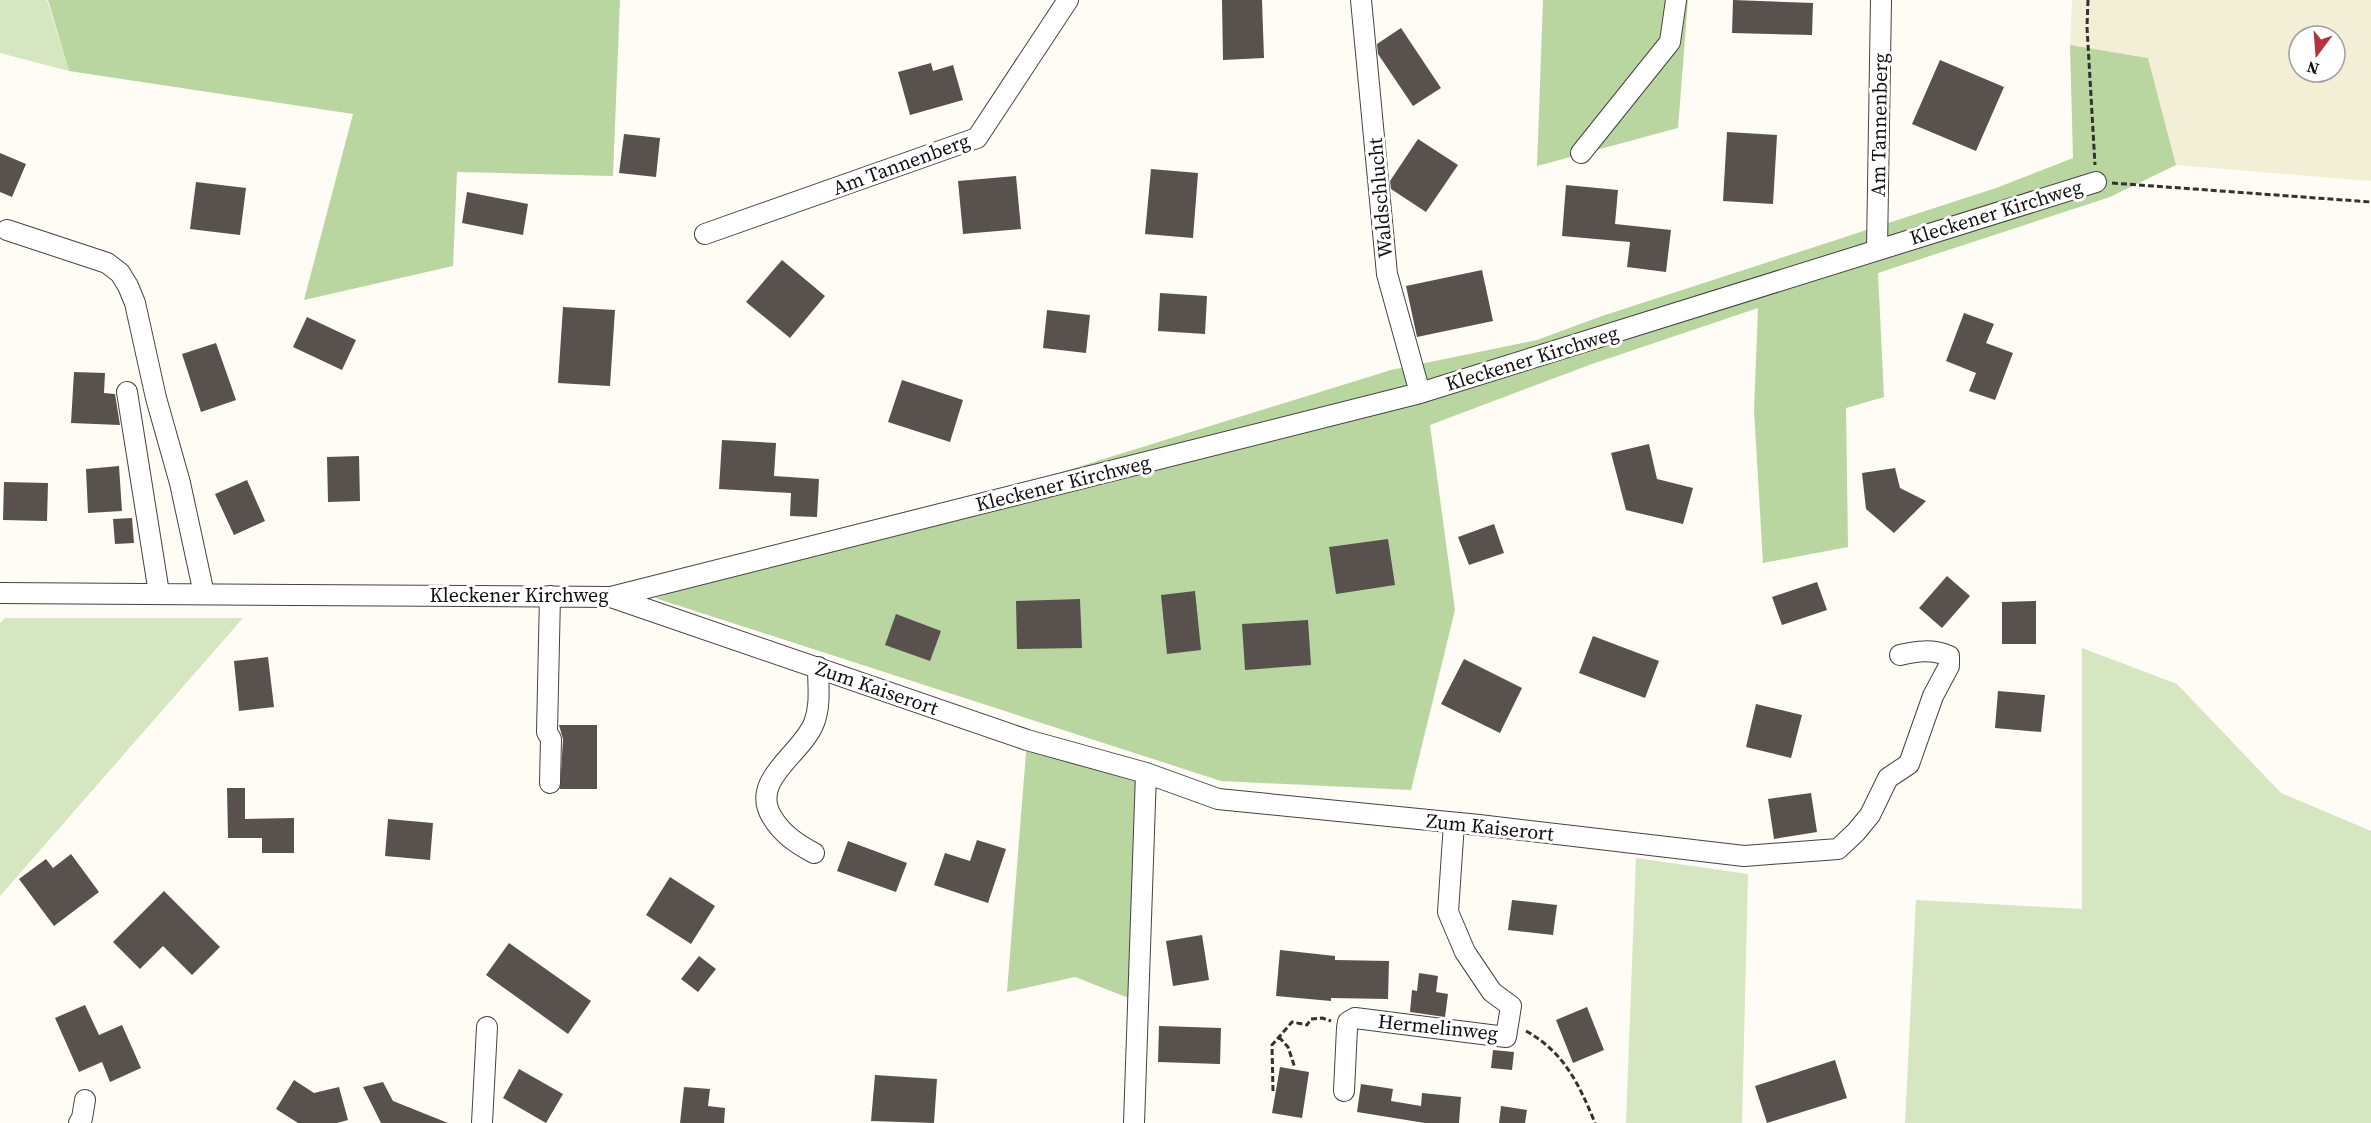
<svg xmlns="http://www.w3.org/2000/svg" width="2371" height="1123" font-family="'Source Serif 4',serif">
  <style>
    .farmland { fill: #f3efd6; fill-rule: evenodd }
    .green { fill: #d5e6c0 }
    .forest { fill: #bad6a0 }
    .building { fill: #58514d }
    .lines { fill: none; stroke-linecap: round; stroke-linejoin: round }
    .minor-casing { stroke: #434343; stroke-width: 22 }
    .path { stroke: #323232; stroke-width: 3; stroke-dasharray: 6 3; stroke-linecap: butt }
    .minor { stroke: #fff; stroke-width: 20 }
    .labels { text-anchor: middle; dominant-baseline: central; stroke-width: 6; stroke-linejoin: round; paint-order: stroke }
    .street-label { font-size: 20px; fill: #101010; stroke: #fff }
  </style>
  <rect width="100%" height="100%" fill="#fefcf4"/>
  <path class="farmland" d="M2072,0H2371V181L2176,165L2148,58L2070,45ZM2299,36H2335V72H2299Z"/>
  <path class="green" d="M0,0H47L69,71L0,53Z
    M5,618H243L0,896V623Z
    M2082,648L2177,684L2281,793L2371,831V1123H1905L1916,900L2082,909Z
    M1636,858L1748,874L1742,1123H1626Z"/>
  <path class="forest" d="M48,0H620L613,176L457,172L453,266L304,300L353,114L69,71Z
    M1543,0H1688L1678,128L1537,166Z
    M2070,45L2148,58L2176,165L2110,197L1878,273L1884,397L1846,408L1848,547L1763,563L1754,410L1758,308L1592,364L1430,425L1455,610L1411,790L1221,781L655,598L1391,370L1537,340L1602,316L1996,188L2073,158Z
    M1027,740L1146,773L1139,1002L1075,977L1007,992Z"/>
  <path class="building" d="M1222,0H1262L1264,58L1223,60Z
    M1733,0L1813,3L1812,35L1732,33Z
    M1401,28L1441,88L1413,106L1378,54L1377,44Z
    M1940,60L2004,87L1976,151L1912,124Z
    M931,63L933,71L953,65L963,100L910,115L898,72Z
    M1727,132L1777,135L1773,204L1723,201Z
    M624,134L660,138L656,177L619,173Z
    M1418,139L1458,165L1426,212L1391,189L1390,181Z
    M0,153L26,164L12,197L0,192Z
    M1151,169L1198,173L1193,238L1145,234Z
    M1016,176L1021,229L963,234L958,181Z
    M196,182L246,188L240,235L190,229Z
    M1566,185L1618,190L1615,224L1671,230L1666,272L1627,267L1630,242L1562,236Z
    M467,192L528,204L523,235L462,223Z
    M782,260L825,296L790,338L746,302Z
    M1482,270L1493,321L1417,337L1406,286Z
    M1160,293L1207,296L1205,334L1158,331Z
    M563,307L615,310L610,386L558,383Z
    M1047,310L1090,315L1086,353L1043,348Z
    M1964,313L1994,324L1986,343L2013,353L1995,400L1969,391L1976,373L1946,361Z
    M307,317L356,340L342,370L293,347Z
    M216,343L236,400L201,412L182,354Z
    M74,372L105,373L104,393L115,394L120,425L71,423Z
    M902,380L963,400L950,442L888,422Z
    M722,440L776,443L774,476L819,479L817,517L790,516L791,493L719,489Z
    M1649,444L1657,479L1693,488L1683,524L1626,510L1611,453Z
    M359,456L360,501L328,502L327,457Z
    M119,466L122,511L88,513L86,469Z
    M1895,468L1900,488L1926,501L1894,533L1866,509L1862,473Z
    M247,480L265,521L234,535L215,494Z
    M4,482L48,483L47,521L3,520Z
    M132,518L134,543L115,544L113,519Z
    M1494,524L1504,553L1469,565L1458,537Z
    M1388,539L1395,585L1336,594L1329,547Z
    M1947,576L1970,596L1942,628L1919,608Z
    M1817,582L1827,610L1782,625L1772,597Z
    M1195,591L1201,650L1167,654L1161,595Z
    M1080,599L1082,648L1017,649L1016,601Z
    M2036,601V644H2002V602Z
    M896,614L941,631L930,661L885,645Z
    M1308,620L1311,665L1245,670L1242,624Z
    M1593,636L1659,661L1645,698L1579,673Z
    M268,657L274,707L239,711L234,661Z
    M1464,659L1522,688L1500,733L1441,704Z
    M1998,691L2045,695L2041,732L1995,728Z
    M1756,704L1802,715L1791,758L1746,747Z
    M559,725H597V789H560L563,739Z
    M227,788H245V819L294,818V853H262V838H228Z
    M1811,793L1817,832L1774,839L1768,799Z
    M388,819L433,823L430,860L385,856Z
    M977,840L1006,849L988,903L934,885L945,853L970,861Z
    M848,841L907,863L896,892L837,871Z
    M71,854L99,892L54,926L19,879L46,859L53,868Z
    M670,877L715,906L691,944L646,915Z
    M164,891L220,947L192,975L163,946L140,969L113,942Z
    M1512,900L1557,905L1553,935L1508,930Z
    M1202,935L1209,980L1173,986L1166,941Z
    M509,943L591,1001L568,1034L486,975Z
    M1280,950L1335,956V960L1389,961L1388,999L1331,998V1001L1276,996Z
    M699,956L716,969L698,992L681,979Z
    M1419,973L1438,976L1436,992L1448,994L1445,1017L1410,1012L1412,990L1417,991Z
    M85,1005L99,1035L122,1025L141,1068L110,1082L102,1062L79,1072L55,1018Z
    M1587,1007L1604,1050L1573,1063L1556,1020Z
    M1159,1026L1221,1028L1220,1064L1158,1062Z
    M1493,1050L1514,1052L1512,1070L1491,1068Z
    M1835,1060L1847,1098L1767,1123L1755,1086Z
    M1280,1067L1309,1072L1302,1118L1272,1113Z
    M519,1069L563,1094L546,1123L503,1098Z
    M875,1075L937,1079L934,1123L871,1121Z
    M294,1080L314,1093L339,1087L348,1120L337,1123H298L276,1109Z
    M383,1082L393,1101L448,1123H381L363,1087Z
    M1361,1084L1393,1089L1391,1101L1421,1106L1422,1093L1461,1097L1459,1123H1425L1357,1112Z
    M684,1087L710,1089L708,1106L725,1108L724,1123H680Z
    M1501,1106L1527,1110L1525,1123H1499Z"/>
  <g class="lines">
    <g class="minor-casing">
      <path id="minor" d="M1361,0L1387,274L1420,393
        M1581,153L1670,42L1676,0
        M7,230L107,263L120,273L128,286L135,303L156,398L180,483L204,594
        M705,234L977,138L1068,0
        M1877,249L1881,0
        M127,392L159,593
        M0,593L611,597L1420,393L2096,182
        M550,596L547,732L551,739L550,783
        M611,597L1027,740L1146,773L1218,799L1479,825L1744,856L1838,849L1856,832L1870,815L1888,778L1909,764L1933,696L1949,666V656C1932,649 1917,651 1900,655
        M814,853C797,844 782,834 772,817C749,780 802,754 814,723C821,705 818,686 818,667
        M1344,1091L1347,1028L1348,1022L1355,1018L1506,1037L1511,1006L1492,992L1465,952L1448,912L1454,823
        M79,1123L82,1118L85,1100
        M482,1123L487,1027
        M1134,1123L1146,773"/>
    </g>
    <path class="path" d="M2088,0L2087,27L2095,165
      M2112,183L2371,202
      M1526,1031C1564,1052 1579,1084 1595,1123
      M1279,1037L1288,1047L1295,1068
      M1273,1091L1272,1045L1292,1022L1307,1025L1311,1019L1322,1018L1331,1021"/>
    <use href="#minor" class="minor"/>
  </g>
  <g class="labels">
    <g class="street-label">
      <text transform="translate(1879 125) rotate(-89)">Am Tannenberg</text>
      <text transform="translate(901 164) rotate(-20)">Am Tannenberg</text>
      <text transform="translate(1380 198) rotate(-95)">Waldschlucht</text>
      <text transform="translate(1996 212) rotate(-17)">Kleckener Kirchweg</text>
      <text transform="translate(1532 358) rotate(-17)">Kleckener Kirchweg</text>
      <text transform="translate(1063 483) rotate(-14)">Kleckener Kirchweg</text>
      <text x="519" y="595">Kleckener Kirchweg</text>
      <text transform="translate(877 688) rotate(19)">Zum Kaiserort</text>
      <text transform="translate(1490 827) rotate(6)">Zum Kaiserort</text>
      <text transform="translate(1438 1027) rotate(6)">Hermelinweg</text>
    </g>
  </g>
  <g transform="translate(2317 54) rotate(196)"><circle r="28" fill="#ffffff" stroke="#9f9f9f" stroke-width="1.5"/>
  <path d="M0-4.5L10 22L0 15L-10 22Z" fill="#b5333f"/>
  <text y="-9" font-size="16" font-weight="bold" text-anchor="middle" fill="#101010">N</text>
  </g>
</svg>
